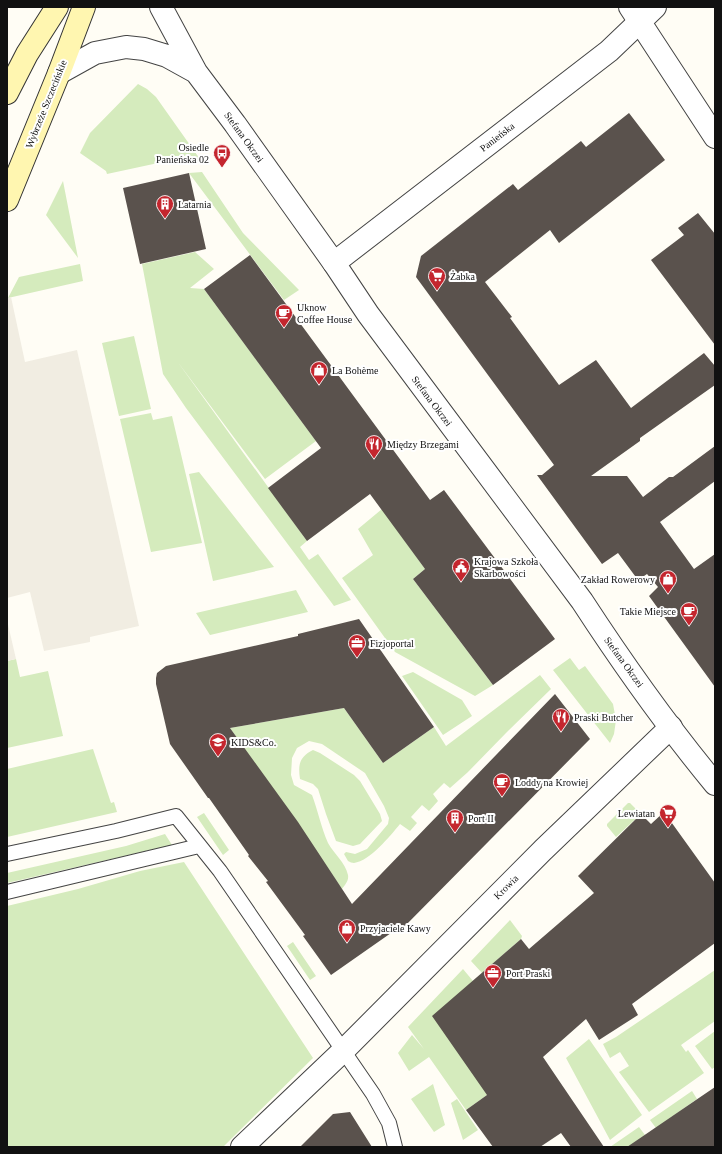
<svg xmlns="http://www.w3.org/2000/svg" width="722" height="1154" font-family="'Times New Roman',serif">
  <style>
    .green { fill: #d5ebbd }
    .plaza { fill: #f1ede2 }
    .building { fill: #5a524d }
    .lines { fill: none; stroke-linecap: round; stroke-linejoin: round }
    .service-casing { stroke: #444; stroke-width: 16 }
    .minor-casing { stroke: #444; stroke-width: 24 }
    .tertiary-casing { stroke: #444; stroke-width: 24 }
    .secondary-casing { stroke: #333; stroke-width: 24 }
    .service { stroke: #fff; stroke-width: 14 }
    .minor { stroke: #fff; stroke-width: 22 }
    .tertiary { stroke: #fff; stroke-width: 22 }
    .secondary { stroke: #fff6b0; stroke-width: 22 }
    .labels { text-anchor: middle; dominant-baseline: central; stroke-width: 4; stroke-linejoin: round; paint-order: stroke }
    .street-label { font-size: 10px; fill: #111; stroke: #fff }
    .poi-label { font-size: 10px; fill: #111; stroke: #fff; text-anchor: start }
  </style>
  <rect width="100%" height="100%" fill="#fffdf5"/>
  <path class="green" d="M138,84L147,89L156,97L202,162L187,163L174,165L172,160L107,174L106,171L80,153L90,133Z
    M202,172L243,233L299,290L284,300L189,173Z
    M63,181L78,258L46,215Z
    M195,252L214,269L190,288L204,289L316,441L265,479L177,361L307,541L300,547L309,560L318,554L351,600L334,606L186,408L163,374L142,264Z
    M80,264L83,281L8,298L19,277Z
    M134,336L151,409L119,416L102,343Z
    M151,413L153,420L172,416L202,543L151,552L120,419Z
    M199,472L274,567L213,581L189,474Z
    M382,509L425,569L413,579L493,685L475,696L395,652L342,578L373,555L358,529Z
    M296,590L308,612L210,635L196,613Z
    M570,658L579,670L585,666L613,704L616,720L614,734L610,743L553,670Z
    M16,659L20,677L48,671L63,736L7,748V661Z
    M413,672L462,700L472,716L443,735L402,676Z
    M540,675L551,689L506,733L468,772L450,788L444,783L433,794L438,801L429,811L422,805L411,817L417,823L410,831L400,824C390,836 370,861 354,863C352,863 350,862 348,861L344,854L346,852L355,854L367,849L388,824L389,818L384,806L365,773L322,744L309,741L297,748L292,758L291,775L294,785L312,795C318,811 321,827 328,843C334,854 345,862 348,875C349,881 345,885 342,889L230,728L344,708L383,763L434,727L446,746Z
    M93,749L111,803L114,802L117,812L7,837V769Z
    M313,750L320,753L354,775L360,781L380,814L382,821L360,844L353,846L336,841L326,814L318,789L313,784L300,779C298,765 299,757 313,750Z
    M628,803H630L641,814L616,837L607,826V824Z
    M204,813L229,850L223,855L197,817Z
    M165,834L172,845L7,883V873L126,846Z
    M184,862L313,1058L223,1147H7V906L78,889L140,871Z
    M510,920L522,936L521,939L482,973L471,961Z
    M293,942L316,976L310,980L287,946Z
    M463,969L473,981L487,1095L466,1110L429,1057L409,1071L398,1053L412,1035L424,1049L408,1027Z
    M715,970V1021L681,1045L686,1052L688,1050L704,1073L649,1112L619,1072L629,1066L620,1052L610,1058L603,1044L616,1037Z
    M715,1031V1067L712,1069L695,1046Z
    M589,1039L642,1115L610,1140L566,1058Z
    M433,1084L445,1125L434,1132L411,1099Z
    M692,1091L697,1099L656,1128L650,1120Z
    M457,1099L478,1130L463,1140L451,1103Z
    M639,1127L645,1135L628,1147H610Z"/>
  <path class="plaza" d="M11,297L25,362L77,350L139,626L90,637V642L44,651L30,592L7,598V300L8,298Z
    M7,620L16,659L7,661Z"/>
  <path class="building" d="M629,113L665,160L559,243L550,230L485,282L512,317L510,318L559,385L596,360L631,408L704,353L715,366V385L640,438V441L591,476H627L643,497L669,477H673L715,446V481L660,522L694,569L715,554V687L649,596L658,587L647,574L638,580L618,553L602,564L537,475H542L554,465L416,277L421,256L513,184L518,190L581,141L586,147Z
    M189,173L206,249L140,264L123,188Z
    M698,213L715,234V345L651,260L684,235L678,228Z
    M250,255L430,500L444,490L555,639L493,685L413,579L425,569L370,494L307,541L268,488L321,448L204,289Z
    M359,619L434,727L383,763L344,708L230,728L298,822L352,904L555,694L590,739L403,928L401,926L331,975L303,936L305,935L266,882L268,881L248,856L249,855L209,798H208L170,744L156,684V678L157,673L166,666L298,636V634Z
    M664,812L715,883V943L632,1004L638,1015L599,1040L586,1019L543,1057L604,1147H571L561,1133L540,1147H493L466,1110L487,1095L432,1016L521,939L529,949L594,893L578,876L641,814L651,824Z
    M715,1087V1147H627Z
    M350,1112L372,1147H300L333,1114Z"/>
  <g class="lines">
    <g class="service-casing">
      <path id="service" d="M7,854L116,831L176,816L220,871L373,1094L389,1123L395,1147
        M7,892L199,846"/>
    </g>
    <g class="minor-casing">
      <path id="minor" d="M334,263L609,51L655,7
        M242,1147L344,1050L543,850L671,727"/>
    </g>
    <g class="tertiary-casing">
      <path id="tertiary" d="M161,7L196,72L235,124L334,263L368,314L582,601C623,664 667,726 715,784
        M630,7L715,137
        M59,73L95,53L126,47L144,49L167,56L196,72"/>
    </g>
    <g class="secondary-casing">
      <path id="secondary" d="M7,93L27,54L57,7
        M7,200L59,73L84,7"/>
    </g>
    <use href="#service" class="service"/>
    <use href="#minor" class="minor"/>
    <use href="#tertiary" class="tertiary"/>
    <use href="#secondary" class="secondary"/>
  </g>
  <defs>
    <g id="bus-pin" transform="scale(0.9)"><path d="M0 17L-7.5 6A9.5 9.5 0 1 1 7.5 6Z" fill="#c4262e" stroke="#fff"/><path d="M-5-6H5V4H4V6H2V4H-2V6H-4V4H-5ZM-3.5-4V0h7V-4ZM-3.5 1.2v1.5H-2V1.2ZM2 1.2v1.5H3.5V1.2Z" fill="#fff"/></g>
    <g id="building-pin" transform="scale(0.9)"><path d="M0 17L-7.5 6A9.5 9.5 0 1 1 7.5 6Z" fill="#c4262e" stroke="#fff"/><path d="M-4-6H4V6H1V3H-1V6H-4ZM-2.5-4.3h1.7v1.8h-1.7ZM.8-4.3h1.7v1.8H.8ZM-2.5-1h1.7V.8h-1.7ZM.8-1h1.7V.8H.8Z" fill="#fff"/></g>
    <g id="supermarket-pin" transform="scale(0.9)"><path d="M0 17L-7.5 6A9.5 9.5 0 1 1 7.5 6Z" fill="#c4262e" stroke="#fff"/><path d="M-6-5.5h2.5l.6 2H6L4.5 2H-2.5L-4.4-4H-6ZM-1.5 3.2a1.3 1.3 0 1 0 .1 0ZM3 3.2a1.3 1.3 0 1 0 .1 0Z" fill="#fff"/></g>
    <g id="cafe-pin" transform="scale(0.9)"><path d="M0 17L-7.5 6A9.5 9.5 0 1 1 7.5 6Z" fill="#c4262e" stroke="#fff"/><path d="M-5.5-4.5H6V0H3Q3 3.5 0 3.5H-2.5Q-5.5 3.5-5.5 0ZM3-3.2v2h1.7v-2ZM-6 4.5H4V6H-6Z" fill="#fff"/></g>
    <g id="shop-pin" transform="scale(0.9)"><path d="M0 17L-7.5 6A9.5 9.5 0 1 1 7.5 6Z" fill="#c4262e" stroke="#fff"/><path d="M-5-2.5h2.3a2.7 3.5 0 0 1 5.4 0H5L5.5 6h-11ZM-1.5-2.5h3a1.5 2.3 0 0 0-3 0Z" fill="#fff"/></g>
    <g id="restaurant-pin" transform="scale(0.9)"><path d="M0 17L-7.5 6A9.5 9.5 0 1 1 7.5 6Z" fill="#c4262e" stroke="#fff"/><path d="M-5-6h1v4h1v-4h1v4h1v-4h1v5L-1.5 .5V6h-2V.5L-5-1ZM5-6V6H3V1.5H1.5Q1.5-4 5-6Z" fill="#fff"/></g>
    <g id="civic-pin" transform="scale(0.9)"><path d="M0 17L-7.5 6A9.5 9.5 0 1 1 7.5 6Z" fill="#c4262e" stroke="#fff"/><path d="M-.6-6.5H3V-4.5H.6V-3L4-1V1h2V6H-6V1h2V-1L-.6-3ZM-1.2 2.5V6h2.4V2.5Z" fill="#fff"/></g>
    <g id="office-pin" transform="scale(0.9)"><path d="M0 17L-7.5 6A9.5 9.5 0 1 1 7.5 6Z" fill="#c4262e" stroke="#fff"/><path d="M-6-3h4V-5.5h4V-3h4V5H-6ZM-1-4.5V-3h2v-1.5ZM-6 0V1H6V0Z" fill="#fff"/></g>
    <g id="school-pin" transform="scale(0.9)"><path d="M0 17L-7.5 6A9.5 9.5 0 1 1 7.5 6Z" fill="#c4262e" stroke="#fff"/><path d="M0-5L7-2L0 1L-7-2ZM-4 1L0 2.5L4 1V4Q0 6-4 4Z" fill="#fff"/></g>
  </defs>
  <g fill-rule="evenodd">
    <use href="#bus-pin" x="222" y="153"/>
    <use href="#building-pin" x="165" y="204"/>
    <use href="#supermarket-pin" x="437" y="276"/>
    <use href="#cafe-pin" x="284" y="313"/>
    <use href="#shop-pin" x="319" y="370"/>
    <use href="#restaurant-pin" x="374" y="444"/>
    <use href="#civic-pin" x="461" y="567"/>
    <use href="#shop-pin" x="668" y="579"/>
    <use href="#cafe-pin" x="689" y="611"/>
    <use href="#office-pin" x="357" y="643"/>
    <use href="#restaurant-pin" x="561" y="717"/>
    <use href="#school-pin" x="218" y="742"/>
    <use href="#cafe-pin" x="502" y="782"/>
    <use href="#supermarket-pin" x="668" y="813"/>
    <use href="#building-pin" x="455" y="818"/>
    <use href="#shop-pin" x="347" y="928"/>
    <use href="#office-pin" x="493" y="973"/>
  </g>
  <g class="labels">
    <g class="street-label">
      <text transform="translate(46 104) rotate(-68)">Wybrzeże Szczecińskie</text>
      <text transform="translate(244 137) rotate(54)">Stefana Okrzei</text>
      <text transform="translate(497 137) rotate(-38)">Panieńska</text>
      <text transform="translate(432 401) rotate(53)">Stefana Okrzei</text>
      <text transform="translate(624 662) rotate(54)">Stefana Okrzei</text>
      <text transform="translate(506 887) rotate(-45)">Krowia</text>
    </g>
    <g class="poi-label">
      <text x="209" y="147" text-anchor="end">Osiedle<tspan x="209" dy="12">Panieńska 02</tspan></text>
      <text x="178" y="204">Latarnia</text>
      <text x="450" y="276">Żabka</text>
      <text x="297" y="307">Uknow<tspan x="297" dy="12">Coffee House</tspan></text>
      <text x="332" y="370">La Bohème</text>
      <text x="387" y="444">Między Brzegami</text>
      <text x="474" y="561">Krajowa Szkoła<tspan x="474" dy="12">Skarbowości</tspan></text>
      <text x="655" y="579" text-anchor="end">Zakład Rowerowy</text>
      <text x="676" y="611" text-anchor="end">Takie Miejsce</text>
      <text x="370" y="643">Fizjoportal</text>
      <text x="574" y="717">Praski Butcher</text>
      <text x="231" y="742">KIDS&amp;Co.</text>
      <text x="515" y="782">Loddy na Krowiej</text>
      <text x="655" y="813" text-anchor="end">Lewiatan</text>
      <text x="468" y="818">Port II</text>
      <text x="360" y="928">Przyjaciele Kawy</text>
      <text x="506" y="973">Port Praski</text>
    </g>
  </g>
  <rect width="722" height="1154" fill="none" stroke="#111111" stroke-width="16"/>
</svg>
